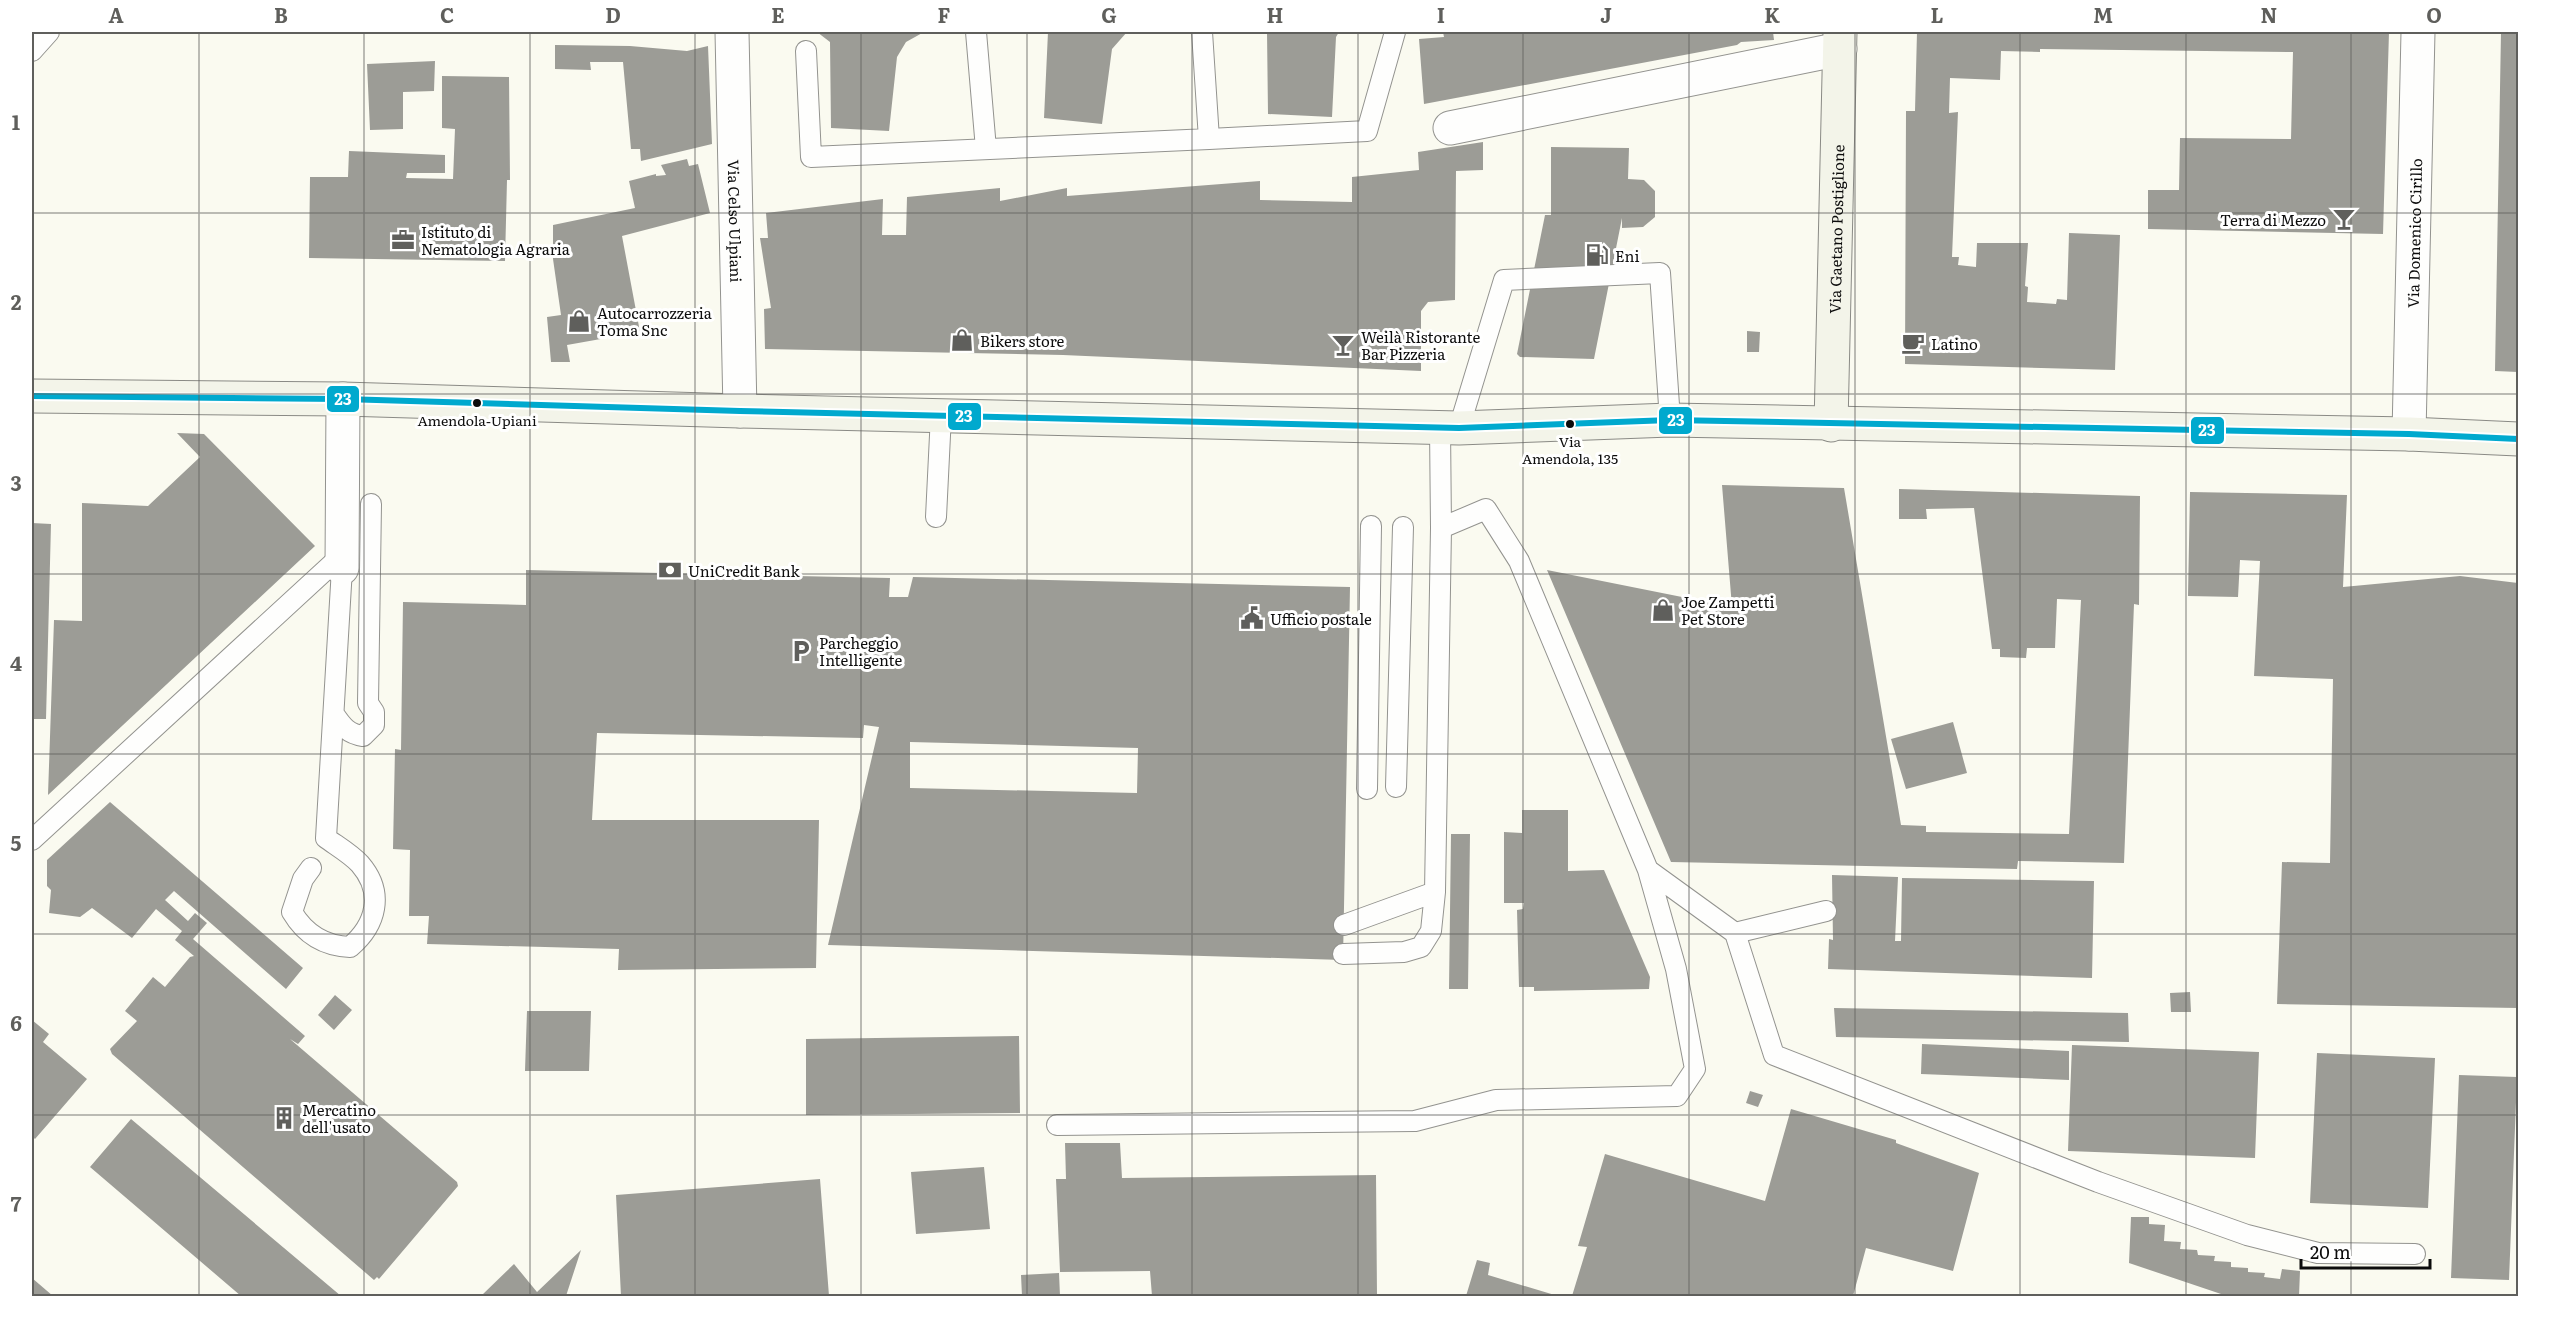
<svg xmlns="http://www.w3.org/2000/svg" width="2550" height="1328" font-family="Literata,serif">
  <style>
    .building { fill: #9c9c96; fill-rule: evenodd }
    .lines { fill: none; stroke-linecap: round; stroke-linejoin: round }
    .lane-casing { stroke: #93938f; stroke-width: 22 }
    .street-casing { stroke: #93938f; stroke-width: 35 }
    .secondary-casing { stroke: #8a8a85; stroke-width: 35 }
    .lane { stroke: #fefefd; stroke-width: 20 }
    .street { stroke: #fefefd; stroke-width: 33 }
    .secondary { stroke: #f3f4e9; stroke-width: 33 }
    .bus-1-casing { stroke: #fff; stroke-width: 10 }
    .bus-1 { stroke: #00a9ce; stroke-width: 6 }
    .grid { fill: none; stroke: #5f5f5c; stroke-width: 1.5; stroke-opacity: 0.55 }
    .bus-dot { fill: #0c0c0c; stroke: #fff; stroke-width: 2 }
    .labels { text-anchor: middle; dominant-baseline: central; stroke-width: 6; stroke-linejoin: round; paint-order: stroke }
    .bus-label { font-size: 14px; fill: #0c0c0c; stroke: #fff }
    .poi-label { font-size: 15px; fill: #0c0c0c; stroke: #fff; text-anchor: start }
    .street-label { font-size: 15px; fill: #0c0c0c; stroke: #fff }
    .line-badge { stroke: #fff; stroke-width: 2 }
    .badge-label { font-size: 16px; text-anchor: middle; font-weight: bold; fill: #fff }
    .neatline { fill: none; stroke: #5f5f5c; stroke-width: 2 }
    .grid-label { font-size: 20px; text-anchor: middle; font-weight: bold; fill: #5f5f5c }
  </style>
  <rect width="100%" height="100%" fill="#fafaf0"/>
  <path class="building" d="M817,32H924L906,42L897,57L889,131L831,128L830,42Z
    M1048,32H1127L1112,49L1102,124L1044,118Z
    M1267,32H1339L1336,37L1332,117L1268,114Z
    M1443,32H1773L1774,40L1741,42L1737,45L1424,104L1419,39L1444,37Z
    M1917,32H2389L2383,234L2148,229V190H2179L2180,138L2291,139L2293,52L2040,49V52L2001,51L2000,80L1950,78L1949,113L1958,112L1952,257H1959L1958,265L1976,267L1977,243H2028L2025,286L2028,287L2027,302L2056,304L2057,299L2067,300L2069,233L2120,235L2115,370L1905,364L1906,111H1915Z
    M2501,32H2518V372L2495,371Z
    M555,45L630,46L687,51L708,46L712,144L641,161L640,149H631L623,62H590L591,70L555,69Z
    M435,61L434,91L403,92V129L370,130L367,64Z
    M442,76L509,77L510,180H507L505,261L309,258L310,177H348L349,151L445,155V173H407L406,178L453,179L455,129L442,128Z
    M1483,142V170L1456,171L1455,300L1428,302L1421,311V371L1063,355L765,349L764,309L771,308L760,238H768L766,213L883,199L882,235H906L907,197L1000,188V201L1067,188V196L1260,181V200L1352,202V177L1419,170L1418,152Z
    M1551,147L1629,148L1628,179L1644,180L1655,191V217L1643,227L1622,228V218L1594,359L1520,357L1517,354L1545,215H1551Z
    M687,159L689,166L698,164L710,213L622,236L640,332L567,345L570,362H551L547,317L561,315L553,259V225L635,208L629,181L656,174V176L666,175L661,165Z
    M1747,331L1760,332L1759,352H1747Z
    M177,433L204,434L315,546L48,795L54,620L82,621V503L148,506L200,457Z
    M1722,485L1844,488L1901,825L1926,826V832L2069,834L2081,600L2057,599L2055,648H2027L2026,658L2000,657V649H1992L1974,508L1926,509L1927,519H1899V489L2140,496L2139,605L2134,604L2124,863L2018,861L2017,869L1671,862L1547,570L1732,607Z
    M2190,492L2347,495L2343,587L2460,576L2518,583V1008L2277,1004L2282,862L2330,863L2333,679L2254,676L2260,561L2240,560L2238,597L2188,596Z
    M32,523L51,524L46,719H32Z
    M526,570L890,578L889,597H908L913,577L1350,587L1343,960L828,945L879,727L864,725L863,738L597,733L592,820H819L816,968L618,970L619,949L427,944L429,916H409L410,850L393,849L395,749L401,750L403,602L526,605ZM910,742L1138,748L1137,793L910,788Z
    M1953,722L1967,773L1906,789L1891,739Z
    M110,802L303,968L286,989L174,891L165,900L188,921L195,913L207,923L193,939L305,1036L298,1044L290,1039L457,1182L458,1186L379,1279L377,1277L374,1280L112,1054L110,1049L137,1021L125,1011L153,977L165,987L190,957L194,956L175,940L182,931L156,909L132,938L92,908L80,917L49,913L51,890L47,886V860Z
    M1522,810H1568V871L1604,870L1650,977L1649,989L1534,991V987H1519L1517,910L1523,909L1524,903H1504V832L1522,833Z
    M1451,834H1470L1468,989H1449Z
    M1832,875L1898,877L1895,941H1901L1902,878L2094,881L2092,978L1828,969L1829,939L1833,940Z
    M2190,992L2191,1012H2171L2170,993Z
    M335,995L352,1010L334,1030L318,1015Z
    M1834,1008L2128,1013L2129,1042L1836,1037Z
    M527,1011H591L589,1071H525Z
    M32,1020L49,1034L43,1042L87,1079L35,1139L32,1136Z
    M1019,1036L1020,1113L806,1115V1039Z
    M1922,1044L2069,1051V1080L1921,1074Z
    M2072,1045L2259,1052L2255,1158L2068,1151Z
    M2317,1053L2435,1058L2428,1208L2310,1203Z
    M2459,1075L2517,1077L2509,1280L2451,1278Z
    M1750,1091L1763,1095L1758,1107L1746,1103Z
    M1791,1109L1896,1140V1143L1979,1173L1953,1271L1866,1248L1853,1296H1572L1587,1247L1578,1246L1605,1154L1765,1201Z
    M131,1119L341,1296H241L90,1167Z
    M1065,1143H1120L1122,1178L1376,1175L1377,1296H1152L1150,1271L1060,1272L1056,1179H1066Z
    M984,1167L990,1229L916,1234L911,1172Z
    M820,1179L829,1296H621L616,1195Z
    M2131,1217H2149V1224L2165,1225L2164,1241L2181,1242L2180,1249L2197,1250L2198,1255L2215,1256L2214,1261L2231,1262V1267L2248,1268V1272L2265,1273L2264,1277L2280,1279L2282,1269L2300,1271L2299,1296H2227L2129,1263Z
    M581,1250L566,1296H481L514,1264L537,1292Z
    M1477,1260L1490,1263L1488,1275L1558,1296H1466Z
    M1059,1273L1060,1296H1022L1021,1275Z
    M32,1278L53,1296H32Z"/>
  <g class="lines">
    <g class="lane-casing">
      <path id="lane" d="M976,32L986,149
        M32,51L49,32
        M806,51L811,157L1209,139L1202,32
        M1209,139L1367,131L1395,32
        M1459,428L1504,280L1660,273L1670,420
        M936,517L941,415
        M334,714C342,726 348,734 363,736L374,725V712L368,703L371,504
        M1396,787L1403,527
        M1367,789L1371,526
        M32,840L343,554
        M311,868L303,879L292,912C305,934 324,946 350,947C376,925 385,893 360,864C351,854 337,846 326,838L342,568
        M1648,870L1735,933L1826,911
        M1344,925L1435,892
        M1735,933L1774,1055L2098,1182L2247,1235L2318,1253L2415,1254
        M1343,954L1404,952L1421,947L1431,931L1435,892L1441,528
        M1057,1125L1415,1121L1496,1100L1677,1096L1695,1069L1676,969L1648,870L1519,561L1486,509L1441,528L1440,427"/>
    </g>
    <g class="street-casing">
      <g id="street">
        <path id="s1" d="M732,32L740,411"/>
        <path d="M1450,128L1840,49"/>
        <path id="s2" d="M2409,434L2418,32"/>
        <path d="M342,568L343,399"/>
      </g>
    </g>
    <g class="secondary-casing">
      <g id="secondary">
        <path d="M32,396L343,399L740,411L1459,428L1670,420L2409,434L2518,439"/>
        <path id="s3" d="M1831,425L1840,32"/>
      </g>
    </g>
    <use href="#lane" class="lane"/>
    <use href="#street" class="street"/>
    <use href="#secondary" class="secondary"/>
    <g class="bus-1-casing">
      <path id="bus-1" d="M32,396L343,399L740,411L1459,428L1670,420L2409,434L2518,439"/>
    </g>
    <use href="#bus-1" class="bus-1"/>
  </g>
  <path class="grid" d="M199,32V1296M364,32V1296M530,32V1296M695,32V1296M861,32V1296M1027,32V1296M1192,32V1296M1358,32V1296M1523,32V1296M1689,32V1296M1855,32V1296M2020,32V1296M2186,32V1296M2351,32V1296M32,213H2518M32,394H2518M32,574H2518M32,754H2518M32,934H2518M32,1115H2518"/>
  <defs>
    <g id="bar-bare" transform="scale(1.8)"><path d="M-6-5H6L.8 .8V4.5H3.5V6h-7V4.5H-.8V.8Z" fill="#5f5f5c" stroke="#fff" stroke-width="2.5" paint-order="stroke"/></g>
    <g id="office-bare" transform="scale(1.8)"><path d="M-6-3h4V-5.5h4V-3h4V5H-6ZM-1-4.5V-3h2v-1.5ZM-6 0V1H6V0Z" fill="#5f5f5c" stroke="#fff" stroke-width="2.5" paint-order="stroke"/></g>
    <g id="fuel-bare" transform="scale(1.8)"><path d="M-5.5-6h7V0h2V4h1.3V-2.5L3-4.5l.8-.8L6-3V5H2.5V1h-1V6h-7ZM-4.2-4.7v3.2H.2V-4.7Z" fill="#5f5f5c" stroke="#fff" stroke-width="2.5" paint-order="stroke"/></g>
    <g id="shop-bare" transform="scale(1.8)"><path d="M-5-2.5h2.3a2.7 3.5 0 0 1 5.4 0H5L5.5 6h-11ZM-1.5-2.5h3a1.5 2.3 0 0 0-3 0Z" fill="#5f5f5c" stroke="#fff" stroke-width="2.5" paint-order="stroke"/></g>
    <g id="cafe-bare" transform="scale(1.8)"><path d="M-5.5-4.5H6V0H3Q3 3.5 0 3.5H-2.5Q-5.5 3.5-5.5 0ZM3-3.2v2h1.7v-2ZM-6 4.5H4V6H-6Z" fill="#5f5f5c" stroke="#fff" stroke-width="2.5" paint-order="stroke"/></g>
    <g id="bank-bare" transform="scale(1.8)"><path d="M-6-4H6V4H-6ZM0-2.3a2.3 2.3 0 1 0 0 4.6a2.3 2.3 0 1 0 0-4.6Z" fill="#5f5f5c" stroke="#fff" stroke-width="2.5" paint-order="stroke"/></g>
    <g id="civic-bare" transform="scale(1.8)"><path d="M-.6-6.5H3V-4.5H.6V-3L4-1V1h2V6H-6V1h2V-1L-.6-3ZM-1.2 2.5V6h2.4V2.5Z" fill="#5f5f5c" stroke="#fff" stroke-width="2.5" paint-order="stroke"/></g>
    <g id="parking-bare" transform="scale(1.8)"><path d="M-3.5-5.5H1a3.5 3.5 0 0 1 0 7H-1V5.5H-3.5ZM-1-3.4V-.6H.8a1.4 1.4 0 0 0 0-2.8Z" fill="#5f5f5c" stroke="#fff" stroke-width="2.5" paint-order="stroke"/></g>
    <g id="building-bare" transform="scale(1.8)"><path d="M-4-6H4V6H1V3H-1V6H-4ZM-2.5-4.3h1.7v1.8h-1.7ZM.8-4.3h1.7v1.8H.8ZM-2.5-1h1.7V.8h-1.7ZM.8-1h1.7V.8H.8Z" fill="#5f5f5c" stroke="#fff" stroke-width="2.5" paint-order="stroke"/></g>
  </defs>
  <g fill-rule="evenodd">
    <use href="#bar-bare" x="2344" y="219"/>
    <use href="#office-bare" x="403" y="240"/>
    <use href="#fuel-bare" x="1597" y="255"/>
    <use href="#shop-bare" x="579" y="321"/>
    <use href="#shop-bare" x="962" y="340"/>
    <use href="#cafe-bare" x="1913" y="343"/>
    <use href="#bar-bare" x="1343" y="345"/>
    <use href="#bank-bare" x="670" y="570"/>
    <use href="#shop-bare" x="1663" y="610"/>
    <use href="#civic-bare" x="1252" y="618"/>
    <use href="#parking-bare" x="801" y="651"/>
    <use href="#building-bare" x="284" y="1118"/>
  </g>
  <g class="bus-dot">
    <circle cx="477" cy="403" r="5"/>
    <circle cx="1570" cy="424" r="5"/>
  </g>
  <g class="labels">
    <g class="bus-label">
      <text x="477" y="420">Amendola-Upiani</text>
      <text x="1570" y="441">Via<tspan x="1570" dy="17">Amendola, 135</tspan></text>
    </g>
    <g class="poi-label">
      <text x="2326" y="219" text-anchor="end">Terra di Mezzo</text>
      <text x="421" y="231">Istituto di<tspan x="421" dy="17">Nematologia Agraria</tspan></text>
      <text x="1615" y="255">Eni</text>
      <text x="597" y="312">Autocarrozzeria<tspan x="597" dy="17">Toma Snc</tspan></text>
      <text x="1361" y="336">Weilà Ristorante<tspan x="1361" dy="17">Bar Pizzeria</tspan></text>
      <text x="980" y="340">Bikers store</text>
      <text x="1931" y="343">Latino</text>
      <text x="688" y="570">UniCredit Bank</text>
      <text x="1681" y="601">Joe Zampetti<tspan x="1681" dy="17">Pet Store</tspan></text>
      <text x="1270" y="618">Ufficio postale</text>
      <text x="819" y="642">Parcheggio<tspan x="819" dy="17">Intelligente</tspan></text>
      <text x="302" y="1109">Mercatino<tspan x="302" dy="17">dell'usato</tspan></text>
    </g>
    <g class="street-label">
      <text stroke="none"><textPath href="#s1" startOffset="189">Via Celso Ulpiani</textPath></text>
      <text stroke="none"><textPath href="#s3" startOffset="196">Via Gaetano Postiglione</textPath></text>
      <text stroke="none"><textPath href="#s2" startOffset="201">Via Domenico Cirillo</textPath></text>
    </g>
  </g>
  <g class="line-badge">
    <rect x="326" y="385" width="34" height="28" rx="6" fill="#00a9ce"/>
    <rect x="947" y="402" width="35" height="29" rx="6" fill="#00a9ce"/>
    <rect x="1658" y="406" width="35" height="29" rx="6" fill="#00a9ce"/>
    <rect x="2190" y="416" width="35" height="29" rx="6" fill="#00a9ce"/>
  </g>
  <g class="badge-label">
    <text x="343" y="405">23</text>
    <text x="964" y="422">23</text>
    <text x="1676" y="426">23</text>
    <text x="2207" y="436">23</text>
  </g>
  <rect width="2550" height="1328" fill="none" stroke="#ffffff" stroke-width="66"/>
  <path d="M2301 1259v9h129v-9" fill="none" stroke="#0c0c0c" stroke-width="3"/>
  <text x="2310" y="1259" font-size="18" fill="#0c0c0c" stroke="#ffffff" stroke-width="4.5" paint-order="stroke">20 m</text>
  <rect x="33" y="33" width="2484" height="1262" class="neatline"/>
  <g class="grid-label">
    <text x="116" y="23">A</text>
    <text x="281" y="23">B</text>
    <text x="447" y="23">C</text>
    <text x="613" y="23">D</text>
    <text x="778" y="23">E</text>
    <text x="944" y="23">F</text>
    <text x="1109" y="23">G</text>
    <text x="1275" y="23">H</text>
    <text x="1441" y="23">I</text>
    <text x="1606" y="23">J</text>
    <text x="1772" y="23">K</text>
    <text x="1937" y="23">L</text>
    <text x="2103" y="23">M</text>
    <text x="2269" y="23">N</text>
    <text x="2434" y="23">O</text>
    <text x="16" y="130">1</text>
    <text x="16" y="310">2</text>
    <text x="16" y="491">3</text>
    <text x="16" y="671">4</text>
    <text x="16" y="851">5</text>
    <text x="16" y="1031">6</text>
    <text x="16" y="1212">7</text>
  </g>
</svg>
